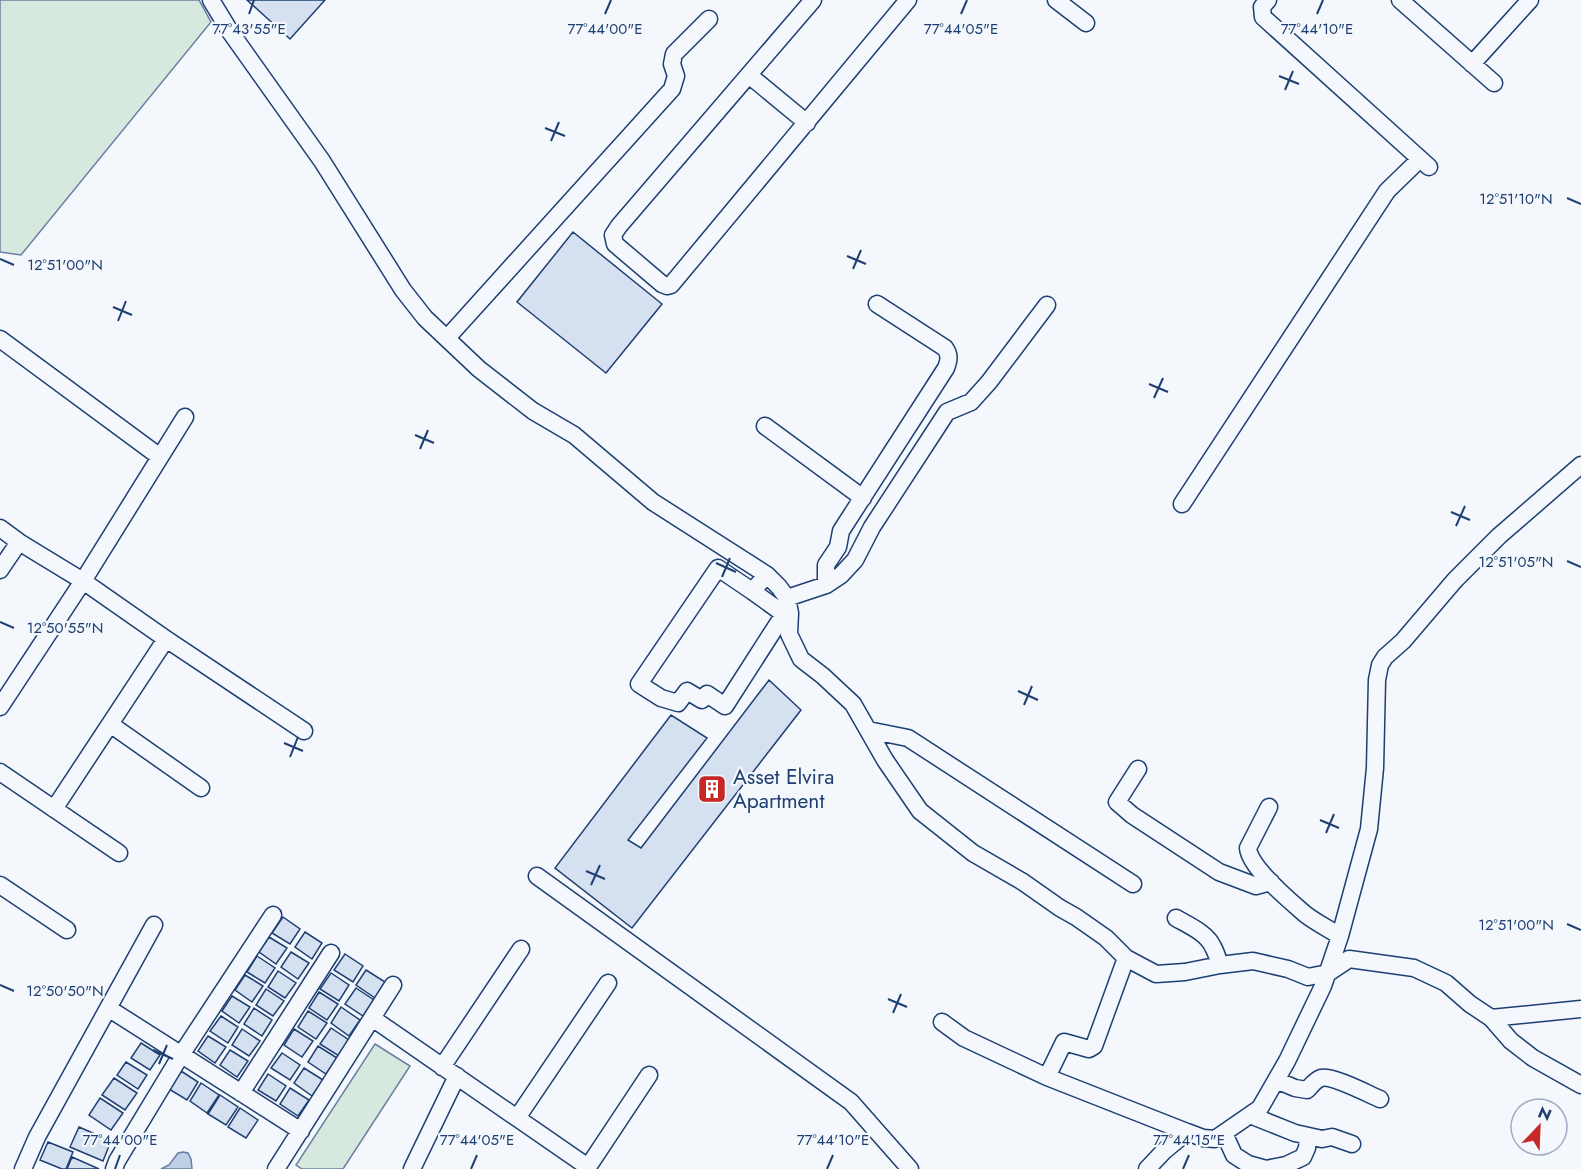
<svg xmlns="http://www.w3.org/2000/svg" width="1581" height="1169" font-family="Jost,sans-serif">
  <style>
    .green { fill: #d7e8df; stroke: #687fa3; stroke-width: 1.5 }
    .water { fill: #bed0e5; stroke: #687fa3; stroke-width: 1.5 }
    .building { fill: #d5e0f0; stroke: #1d3f73; stroke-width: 1.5 }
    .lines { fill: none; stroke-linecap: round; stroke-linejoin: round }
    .minor-casing { stroke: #1d3f73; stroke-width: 19 }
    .minor { stroke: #f4f7fb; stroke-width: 16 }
    .ticks { fill: none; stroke: #1d3f73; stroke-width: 2 }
    .labels { text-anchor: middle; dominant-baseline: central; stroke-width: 4.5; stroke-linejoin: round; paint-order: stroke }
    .poi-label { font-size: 21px; fill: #1d3f73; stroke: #f4f7fb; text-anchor: start }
    .ticks-label { font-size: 15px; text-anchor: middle; fill: #1d3f73; stroke: #f4f7fb; stroke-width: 4.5; stroke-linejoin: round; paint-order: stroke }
  </style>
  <rect width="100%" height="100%" fill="#f4f7fb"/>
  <path class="green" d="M0,0H199L211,22L21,255L0,252Z
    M375,1044L410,1066L343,1169H302L296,1165Z"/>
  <path class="water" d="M183,1152L188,1153L191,1159L192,1169H161L169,1165L178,1153Z"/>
  <path class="building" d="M247,0H325L290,39Z
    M573,232L662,304L606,373L517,302Z
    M769,680L801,710L632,928L555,868L671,715L707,738L628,840L641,848Z
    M283,917L300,929L290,944L272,933Z
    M305,932L322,943L312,959L295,947Z
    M269,937L287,948L276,964L259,952Z
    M291,952L309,963L298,979L281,967Z
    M345,954L363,966L353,982L334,970Z
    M257,956L275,968L265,983L247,972Z
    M366,970L385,982L375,998L356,985Z
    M278,971L296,983L285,998L268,987Z
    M331,973L349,985L339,1001L320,989Z
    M245,975L263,986L252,1002L235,990Z
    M356,988L374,1000L363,1016L345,1004Z
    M266,989L284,1001L273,1016L256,1005Z
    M319,992L338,1004L327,1020L309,1008Z
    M232,996L250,1007L239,1023L222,1011Z
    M341,1007L360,1020L349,1036L331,1023Z
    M254,1008L272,1020L262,1036L244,1024Z
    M308,1011L327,1023L316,1039L298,1027Z
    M221,1016L238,1027L228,1043L210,1031Z
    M331,1028L349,1040L339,1056L320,1044Z
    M242,1029L260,1041L249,1056L232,1045Z
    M294,1029L313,1041L302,1057L284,1045Z
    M208,1036L226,1047L215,1063L198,1051Z
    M141,1043L160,1055L150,1070L131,1058Z
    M318,1046L337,1058L326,1074L308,1062Z
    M230,1050L248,1061L237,1077L220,1065Z
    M282,1053L300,1065L290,1080L271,1068Z
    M126,1062L147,1075L138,1089L117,1075Z
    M304,1068L323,1080L312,1096L294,1083Z
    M181,1071L198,1082L187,1100L169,1089Z
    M268,1074L286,1086L276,1101L258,1090Z
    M114,1078L137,1093L125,1110L102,1095Z
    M201,1083L219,1095L207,1113L190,1101Z
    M290,1088L309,1100L298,1116L280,1104Z
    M220,1095L238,1107L226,1125L208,1114Z
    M100,1098L123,1113L111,1130L89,1115Z
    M240,1108L258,1120L246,1138L228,1127Z
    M79,1127L111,1141L103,1161L70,1147Z
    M48,1142L73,1152L66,1169H62L40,1160Z
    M72,1157L99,1169H67Z"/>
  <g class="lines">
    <g class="minor-casing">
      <path id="minor" d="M211,0L231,33L322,161L403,290L425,318L479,369L533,411L574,435L653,502L767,575L779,587L787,598L790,613L789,634L801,659L823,676L853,704L885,760L920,811L973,853L1023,882L1060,908L1076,917L1106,938L1126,958L1156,974L1185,972L1220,965L1253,961L1288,969L1308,977L1328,973L1349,959L1414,968L1446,983L1470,1004L1491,1018L1511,1041L1533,1058L1581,1085
        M813,0L619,226L613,235L615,244L662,284L667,286L671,285L908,0
        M1056,0L1086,23
        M1268,0L1262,7L1263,17L1429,167
        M1400,0L1494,83
        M1472,64L1530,0
        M750,76L807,123
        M447,338L672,89L676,76L672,64L674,54L709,19
        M0,339L160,457
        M765,426L863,498
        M1182,504L1387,191L1420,159
        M0,528L19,542L83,581L166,639L304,731
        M0,570L19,542
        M826,585V565L838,547L841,531L946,368C949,360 950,355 945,348L877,304
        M752,591L784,614L725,706L707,694L702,700L687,691L678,703L661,698L639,684L718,568L752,591L767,575
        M787,598L826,585L841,575L855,560L872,527L947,412L971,402L989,382L1047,305
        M0,707L83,581L185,417
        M110,724L201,788
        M868,730L908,738L1133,884
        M1138,769L1117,802L1132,815L1219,872L1256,886L1271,882
        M0,772L119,853
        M1269,807L1248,848C1250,868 1289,900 1305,914C1315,922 1329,929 1340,936
        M54,809L166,639
        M537,876L851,1102L910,1169
        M0,885L67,930
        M1176,918C1188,925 1207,933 1213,947C1216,952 1218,959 1220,965
        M108,1008L301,1131
        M372,1018L588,1167L649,1075
        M1491,1018L1581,1009
        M942,1022L964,1038L1047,1077L1187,1132
        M442,1067L521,949
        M1047,1077L1064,1042L1089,1049L1094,1046L1126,958
        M1276,1080L1295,1088L1307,1090C1311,1086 1315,1080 1321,1078C1332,1075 1368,1094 1380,1099
        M241,1093L331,953
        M1250,1115L1295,1133L1322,1139L1332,1137L1352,1144
        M517,1118L608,983
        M1224,1133L1234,1155L1248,1164L1266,1169
        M23,1169L37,1137L154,925
        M114,1169L117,1161L181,1055L273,915
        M276,1169L393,985
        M412,1169L457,1076
        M1147,1169L1164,1151L1187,1132L1203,1138L1215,1139L1260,1108L1287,1061L1323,986L1340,936L1369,829L1375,768L1377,680L1380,665L1385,657L1403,641L1455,580L1499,536L1581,465
        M1266,1169L1286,1165L1303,1157L1307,1148L1308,1137"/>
    </g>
    <use href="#minor" class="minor"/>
  </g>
  <path class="ticks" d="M249,14L254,0M605,14L611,0M961,14L967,0M1317,14L1323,0M1279,76L1299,84M1285,90L1293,71M545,128L565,136M551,141L559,122M1567,198L1581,204M847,256L866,264M0,259L14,265M853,269L861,250M113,307L132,315M118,321L126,301M1149,384L1168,392M1154,398L1163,378M415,435L434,443M420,449L428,430M1451,512L1470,520M1456,526L1465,506M1567,561L1581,567M716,563L736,572M722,577L730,558M0,622L14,628M1018,691L1038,700M1024,705L1032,686M284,743L303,751M290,757L298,737M1320,820L1339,828M1326,833L1334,814M586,871L605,879M591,885L600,865M1567,924L1581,930M0,985L14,991M888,999L907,1007M893,1013L901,994M153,1050L173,1059M159,1064L167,1045M115,1169L120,1155M471,1169L477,1155M827,1169L833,1155M1183,1169L1189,1155"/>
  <defs>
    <g id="building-square" transform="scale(1.5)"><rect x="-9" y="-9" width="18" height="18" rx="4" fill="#c62828" stroke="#f4f7fb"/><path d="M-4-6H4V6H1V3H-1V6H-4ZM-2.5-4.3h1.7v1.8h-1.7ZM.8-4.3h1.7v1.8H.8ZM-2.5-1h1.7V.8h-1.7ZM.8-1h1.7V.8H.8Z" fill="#fff"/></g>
  </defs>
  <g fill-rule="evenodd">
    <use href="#building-square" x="712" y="789"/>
  </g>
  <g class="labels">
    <g class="poi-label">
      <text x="733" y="777">Asset Elvira<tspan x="733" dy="24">Apartment</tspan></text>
    </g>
  </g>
  <g class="ticks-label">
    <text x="249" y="34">77°43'55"E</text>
    <text x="605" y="34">77°44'00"E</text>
    <text x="961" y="34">77°44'05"E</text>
    <text x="1317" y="34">77°44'10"E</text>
    <text x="1516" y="204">12°51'10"N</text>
    <text x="65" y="270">12°51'00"N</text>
    <text x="1516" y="567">12°51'05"N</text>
    <text x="65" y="633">12°50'55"N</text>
    <text x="1516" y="930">12°51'00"N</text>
    <text x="65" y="996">12°50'50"N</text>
    <text x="120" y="1145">77°44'00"E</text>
    <text x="477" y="1145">77°44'05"E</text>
    <text x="833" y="1145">77°44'10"E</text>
    <text x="1189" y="1145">77°44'15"E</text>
  </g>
  <g transform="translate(1539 1127) rotate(23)"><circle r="28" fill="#f4f7fb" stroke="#9eadc5" stroke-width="1.5"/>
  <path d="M0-4.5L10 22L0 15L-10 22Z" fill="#c62828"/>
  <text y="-9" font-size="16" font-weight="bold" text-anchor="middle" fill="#1d3f73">N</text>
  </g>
</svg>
